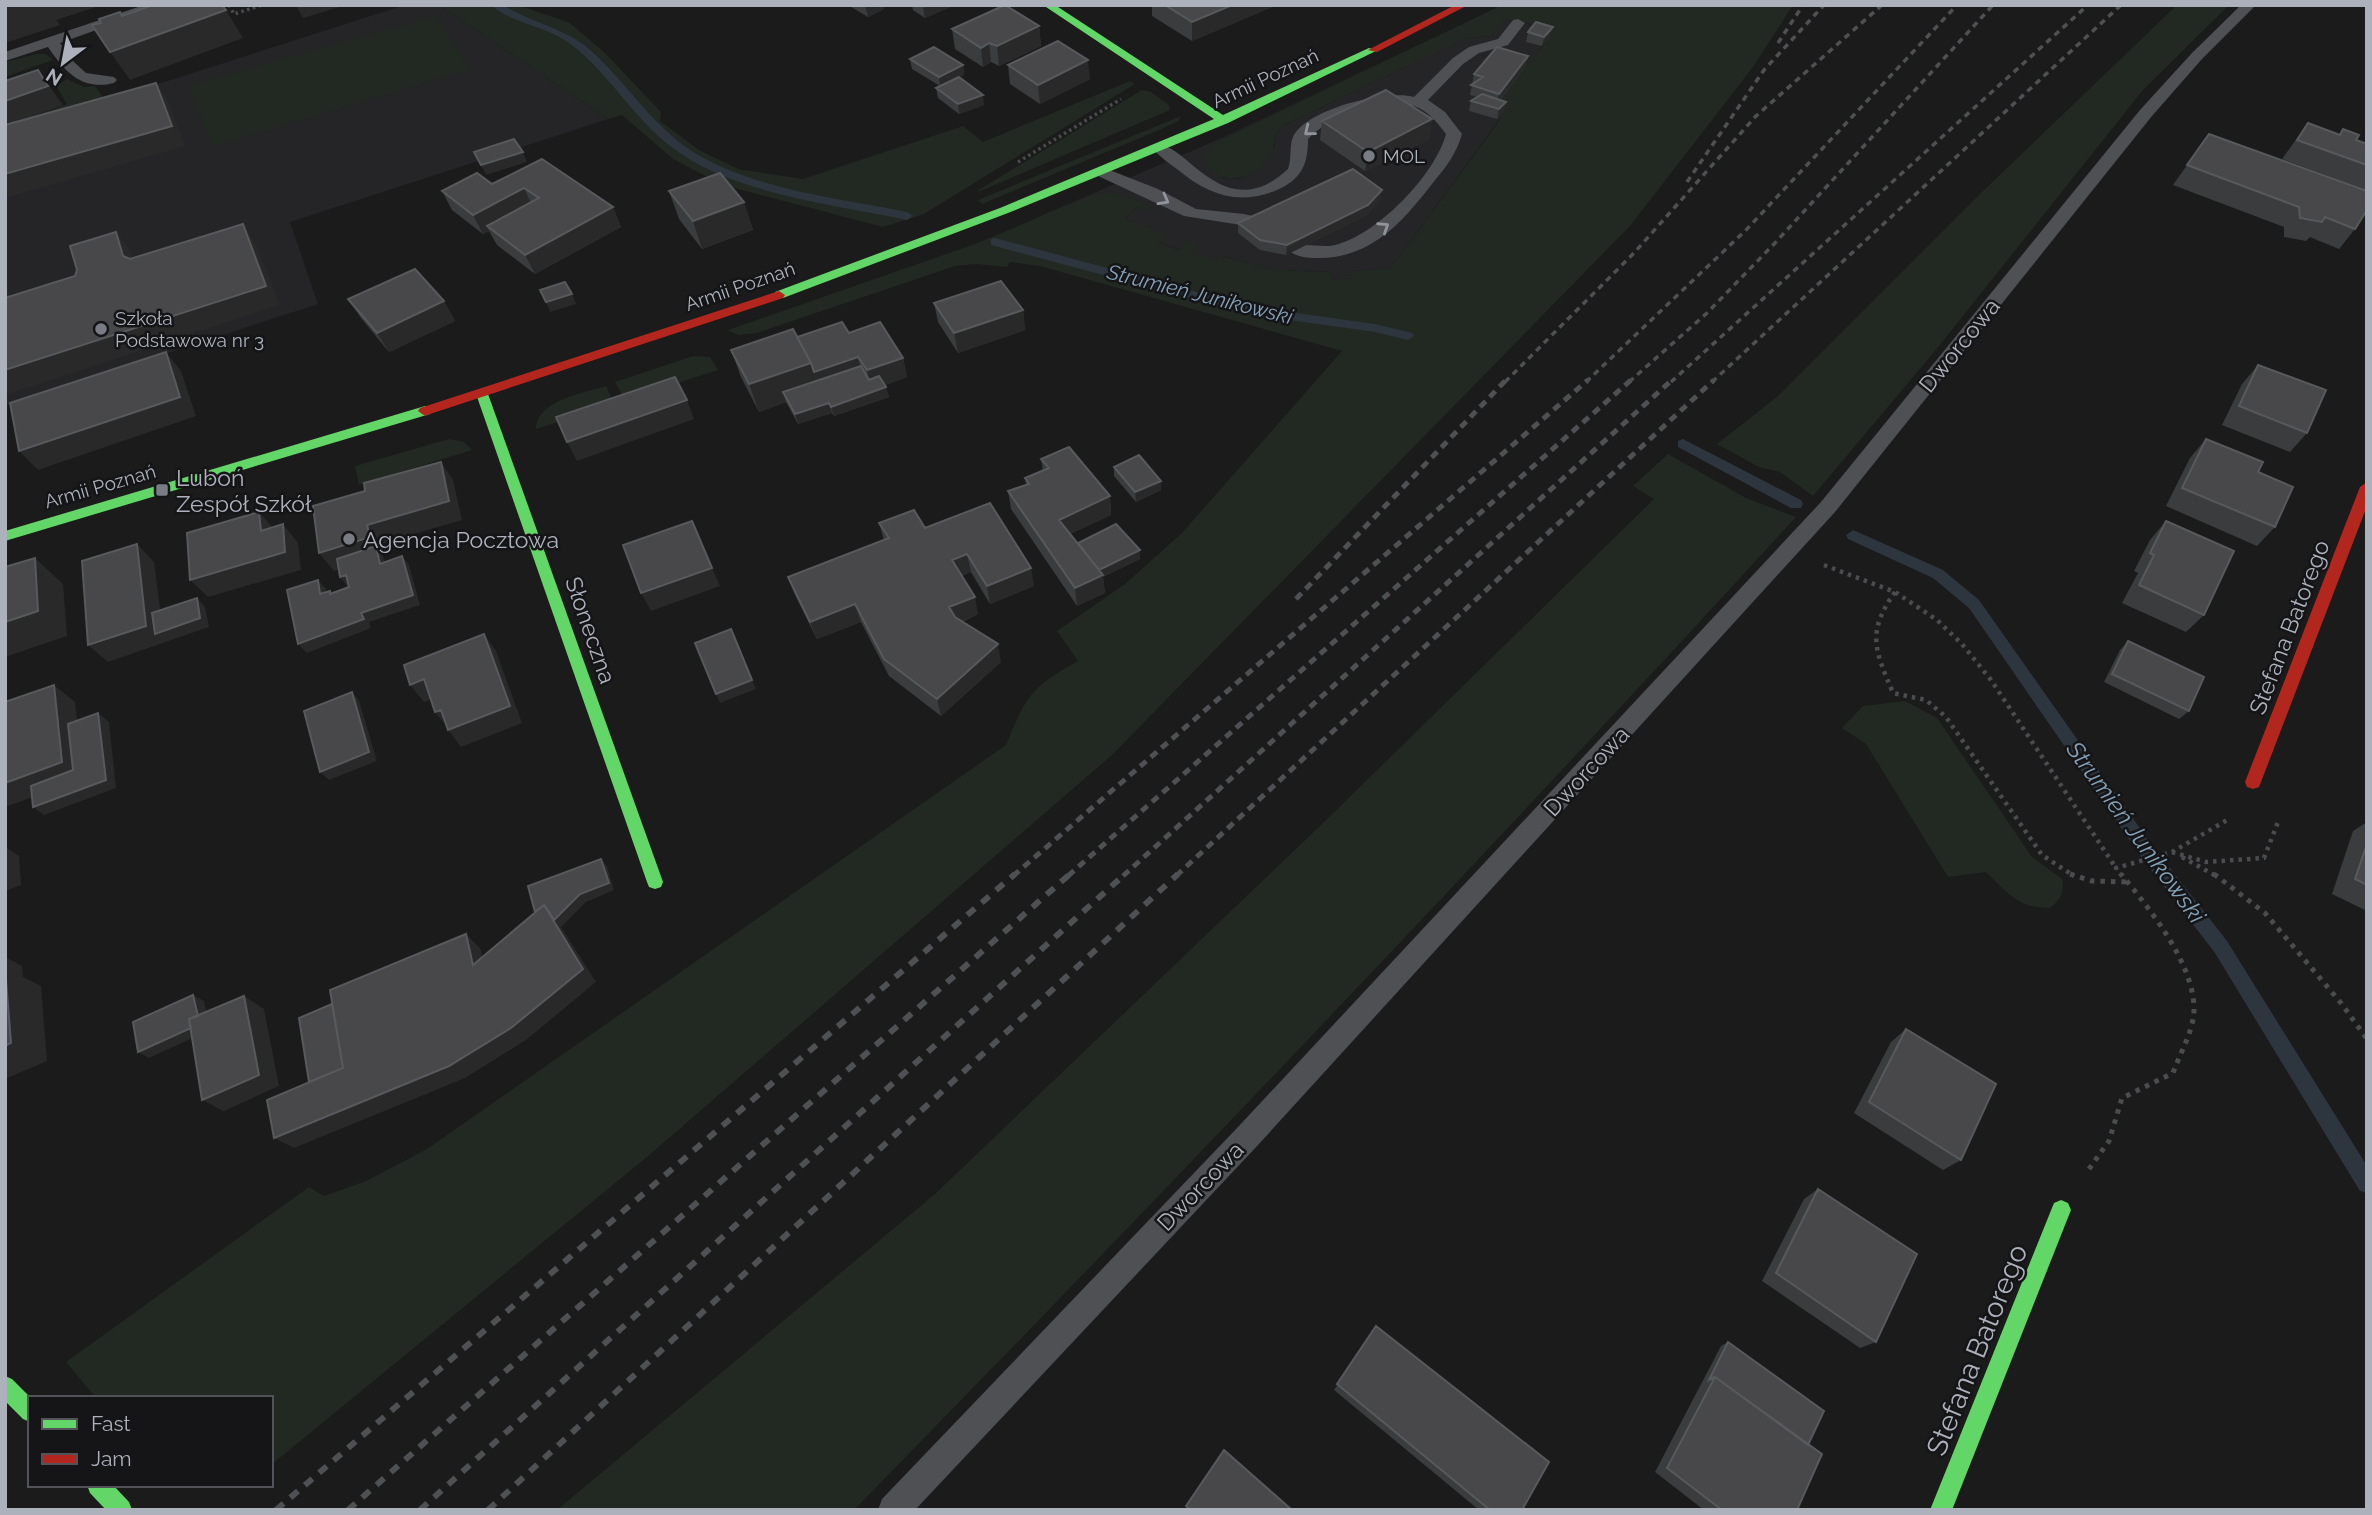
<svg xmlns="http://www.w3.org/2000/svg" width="2372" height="1515" font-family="Raleway,sans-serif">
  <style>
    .built { fill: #252527 }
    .green { fill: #212922 }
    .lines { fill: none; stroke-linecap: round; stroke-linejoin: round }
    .stream { fill: #2d363e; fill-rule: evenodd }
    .path-far2 { stroke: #4b4c4f; stroke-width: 3.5; stroke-dasharray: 2.5 3.5; stroke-linecap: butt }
    .path-far1 { stroke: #4b4c4f; stroke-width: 4.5; stroke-dasharray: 3.5 5; stroke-linecap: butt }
    .path { stroke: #4b4c4f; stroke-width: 5; stroke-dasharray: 4.5 6; stroke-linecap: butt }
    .lane { fill: #4f5054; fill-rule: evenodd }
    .fast { fill: #63d668; fill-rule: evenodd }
    .jam { fill: #b3261e; fill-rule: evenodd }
    .rail-far2 { stroke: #4f5053; stroke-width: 3.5; stroke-dasharray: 6 5; stroke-linecap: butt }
    .rail-far1 { stroke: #4f5053; stroke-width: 5; stroke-dasharray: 8 6; stroke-linecap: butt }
    .rail { stroke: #4f5053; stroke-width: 6; stroke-dasharray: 10 9; stroke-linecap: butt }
    .wall { fill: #3b3c3d }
    .shaded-wall { fill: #292929 }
    .building { fill: #48484a; stroke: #57595c; stroke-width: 2 }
    .oneway { stroke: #90949d }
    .poi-dot { fill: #797c84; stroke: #151517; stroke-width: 2.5 }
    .labels { text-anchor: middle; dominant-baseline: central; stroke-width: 5; stroke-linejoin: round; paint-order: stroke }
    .far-street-label { font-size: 19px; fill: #acb1bc; stroke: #151517 }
    .far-poi-label { font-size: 19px; fill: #acb1bc; stroke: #151517; text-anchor: start }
    .far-water-label { font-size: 21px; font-style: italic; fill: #84a0b7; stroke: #151517 }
    .street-label { font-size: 23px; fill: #acb1bc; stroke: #151517 }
    .poi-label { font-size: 23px; fill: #acb1bc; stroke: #151517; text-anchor: start }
    .water-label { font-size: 24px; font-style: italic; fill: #84a0b7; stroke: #151517 }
    .near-street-label { font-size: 28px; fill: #acb1bc; stroke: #151517 }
  </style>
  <rect width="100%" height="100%" fill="#1b1b1b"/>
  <path class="built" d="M405,5H439L608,119L290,222L318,304L5,406V133Z
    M1502,5L1225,138L1222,178L1238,179L1245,176L1275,147L1274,138L1284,125L1467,38L1491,36L1506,17L1532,25L1528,29L1550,37L1542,46L1499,120L1391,268L1351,271L1354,278L1332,280L1329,272L1277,270L1222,256L1217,262L1159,243L1166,234L1125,219L1137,207L1159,214L1139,201L1038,218L1399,318L1597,34L1516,5L1599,34L1400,319L1050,230L1036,218L1224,137Z"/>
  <path class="green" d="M439,5H518L570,23L605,53L661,112L660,121L699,150L738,169L803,179L963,126L983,142L1130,81L1135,84L924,214L883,227L723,185L673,159L622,115L608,119Z
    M1502,5H1793L1753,67L1630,226L1112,755L647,1157L271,1465V1398H96L66,1362L309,1187L324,1196L366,1181L427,1149L1006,745C1026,696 1030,688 1078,661L1057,631L1125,584L1182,533L1342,351L1040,266L1010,262L1007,267L975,264L955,266L757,333L738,335L728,330L975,244L1092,195C1118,191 1141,199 1162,215L1137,207L1125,219L1167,234L1159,243L1179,250L1187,241L1198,245L1192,252L1216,261L1221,256L1277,270L1329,272L1332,280L1353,278L1350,271L1391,268L1499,121L1503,112L1497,103L1550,37L1527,30L1531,24L1506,18L1491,36L1467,38L1284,125L1274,138C1278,175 1212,199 1205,154L1213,144L1225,138Z
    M2177,5H2229L2143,90L1939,346L1813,496L1780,472L1759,467L1717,444L1778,396L1982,192Z
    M436,16L470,69L213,146L188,86Z
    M36,54H46L53,60L5,77V62Z
    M67,79L84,87L95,86L105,100L5,126L67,104L56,86Z
    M1142,90L1151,92L1169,105L1170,110L978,192L977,191Z
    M1181,116L1178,121L1164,128L982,204L978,200Z
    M693,356L710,357L718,370L625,400L615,382Z
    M606,386L614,404L536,429C537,400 584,393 606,386Z
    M449,439L464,442L472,450L359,485L355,466Z
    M1668,454L1746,498L1796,517C1488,853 1173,1184 854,1510H557L935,1194L1322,824L1654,499L1633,486Z
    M1905,701L1937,718L2032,857L2062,879C2065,894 2060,899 2050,908C2017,908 2008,893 1986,872L1948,877L1866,744L1842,728L1863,706Z"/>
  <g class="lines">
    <path class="stream" d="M491,5H503C531,23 563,27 589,49C628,83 654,130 700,156C762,191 839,198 907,212L913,216L907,220C832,204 730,194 669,145C632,116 609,74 572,45C548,26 514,25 491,5Z
      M995,238L1253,307L1375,324L1412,333L1414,336L1408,340L1375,332L1253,315L991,245V239Z
      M1683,439L1801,500L1803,504L1801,508H1791L1678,447V441Z
      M1853,530L1943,570L1979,600L2151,844L2227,941L2367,1166V1193L2360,1191L2215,953L2139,854L1969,608L1933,578L1848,539L1846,535Z"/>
    <path class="path-far2" d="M229,5L234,14L262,5
      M1018,162L1121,99"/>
    <path class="path-far1" d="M1824,565L1895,592L1937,620L1962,644L1991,680L2116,868
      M1895,592C1866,633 1875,650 1893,693L1926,700L1946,717L2042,855L2074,876
      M2172,852L2206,862L2264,858L2278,822
      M2182,857L2216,876
      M2122,876L2116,868L2172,852L2229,819"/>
    <path class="path" d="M2070,874L2092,881L2127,882
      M2214,874L2265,913L2341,1003L2367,1039
      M2089,1169L2109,1141L2122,1098L2173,1073C2180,1053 2193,1032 2194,1011C2195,964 2149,908 2121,874"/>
    <path class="lane" d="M144,5H166L60,43L74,62L86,73L114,77L117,80L114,83C82,91 65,72 48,47L5,61V52Z
      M2241,5H2256L2202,59L2152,116L1835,512L1258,1145L915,1510H878L882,1499L1238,1127L1821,502L2140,110L2192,53Z
      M1518,19L1525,23L1508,45L1479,53L1463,64L1428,100L1445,112L1462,134C1456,155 1445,168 1432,184C1403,221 1372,258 1319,258C1310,258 1296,258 1289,250C1298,240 1322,249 1335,245C1377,235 1435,175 1446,134C1438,124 1431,114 1419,108C1389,93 1329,116 1308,139C1308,164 1302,179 1277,190C1238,206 1208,195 1177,169C1168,163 1159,156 1152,148L1154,145C1185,137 1222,230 1288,169C1292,158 1289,146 1293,137C1306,109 1387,89 1414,97L1453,58L1469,47L1498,39L1513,20Z
      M1102,167L1158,189L1196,209L1244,214L1266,219L1268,223L1260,228L1184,216L1096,175L1094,172Z"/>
    <path class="fast" d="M1043,5H1055L1223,115L1369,48L1378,50L1228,123L1008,213L783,298H775V292L1000,208L1214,119Z
      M482,390L488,394L663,882L661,887L655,889L649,887L647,882L476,394Z
      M425,406L432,411L430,414L5,541V531Z
      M2061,1200L2068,1203L2071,1210L1952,1510H1930L2054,1203Z
      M5,1376L12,1379L31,1398L30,1422L23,1419L5,1401Z
      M87,1485H113L129,1502L132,1510H106L90,1493Z"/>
    <path class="jam" d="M1455,5H1468L1377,52L1368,50Z
      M779,291L785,295L783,298L430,414L425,416L418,411L420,408Z
      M2367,482V506L2261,782L2259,787L2253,789L2247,787L2245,782L2360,487Z"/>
    <path class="rail-far2" d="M1778,43L1803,5
      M1687,182L1764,70L1824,5
      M1505,382L1634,253L1756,116L1882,5
      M1586,382L1746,230L1957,5
      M1629,382L1707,313L1775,243L1993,5
      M1671,382L2088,5
      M1712,382L2121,5"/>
    <path class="rail-far1" d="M1296,599L1506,380
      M1013,876L1588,380
      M1068,876L1631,380
      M1123,876L1672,380
      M1176,876L1714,380"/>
    <path class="rail" d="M276,1510L1015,874
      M348,1510L1070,874
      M420,1510L1125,874
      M488,1510L1178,874"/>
  </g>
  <path class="wall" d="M848,5H884V9L868,17Z
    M912,5H955L925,18L913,10Z
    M1152,5H1277L1192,41L1152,16Z
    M1039,26L1041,46L999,66L991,62L983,67L955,49L952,29Z
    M1528,32L1550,37L1542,46L1526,42Z
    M1528,56L1526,66L1500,100L1506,102L1503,112L1497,119L1469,111L1471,101L1477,97L1470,95L1474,74Z
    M910,59L963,65L964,75L953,80L984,105L959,114L938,98L936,88L940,86L912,69Z
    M1008,65L1090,79L1040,104L1010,84Z
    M1432,119L1429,139L1365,171L1320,140L1322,121Z
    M2308,123L2339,134L2343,129L2356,140L2367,144V190L2282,159Z
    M2209,134L2355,229L2339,249L2310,237L2306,241L2284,237V227L2173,185Z
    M542,159L613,207L621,227L535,274L497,245L489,231L483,234L452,210L442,191L492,184Z
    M1382,190L1380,200L1367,215L1286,255L1260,250L1238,233V223Z
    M669,191L744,202L753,230L702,249L679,219Z
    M348,299L444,301L455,321L389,352L361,318Z
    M934,303L1023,310L1025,330L958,353L938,322Z
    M849,333L903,358L907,377L885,385L889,397L834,416L832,413L798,424L786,402L759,412L741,377L731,350L797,337Z
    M2258,365L2307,433L2290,452L2222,425L2242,384Z
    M2206,439L2258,472L2275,527L2257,546L2166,506L2190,458Z
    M1041,459L1110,496L1111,515L1070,534L1078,543L1140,559L1103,577L1105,593L1077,606L1011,509L1008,491L1026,485L1025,478L1043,471Z
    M1114,467L1161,490L1136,502L1114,476Z
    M2166,521L2204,615L2186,632L2122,603L2138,573L2134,571L2150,540Z
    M879,523L925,528L1034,586L990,604L971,572L962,576L978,614L962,622L1001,662L941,716L889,676L861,622L817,639L795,595L788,577L884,540Z
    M2128,641L2189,711L2179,719L2104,682L2120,650Z
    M2367,822V911L2332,894L2353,831Z
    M1906,1029L1961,1160L1943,1170L1854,1113L1891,1042Z
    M1818,1189L1876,1342L1860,1348L1762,1281L1804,1199Z
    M1376,1326L1522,1510H1479L1334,1390Z
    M1728,1342L1808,1445L1797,1510H1704L1655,1472L1721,1346Z"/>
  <path class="shaded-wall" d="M15,5H46L60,25L8,42L5,38V8Z
    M46,5H102L56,20Z
    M296,5H346L303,18Z
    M865,5H884V9L868,17Z
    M930,5H955L925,18L923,8Z
    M1232,5H1277L1192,41V22Z
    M226,10L243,38L130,80L110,52Z
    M1039,26L1041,46L999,66L997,46Z
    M1553,27L1550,37L1542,46L1544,37Z
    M989,43L991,62L983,67L981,48Z
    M1528,56L1526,66L1497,103L1499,94Z
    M1088,60L1090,79L1040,104L1038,85Z
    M963,65L964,75L940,87L939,77Z
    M38,70L63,105L5,126V101Z
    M156,83L169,103L185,146L5,198V174Z
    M983,95L984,105L959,114L958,104Z
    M1506,102L1503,112L1497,119L1499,109Z
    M1432,119L1429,139L1365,171L1368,152Z
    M523,152L527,162L486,175L481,165Z
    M524,188L533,208L487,226L489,231L483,234L473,215Z
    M1382,190L1380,200L1367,215L1286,255L1287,245Z
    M744,202L753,230L702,249L693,221Z
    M613,207L621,227L535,274L525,255Z
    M243,224L256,244L280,305L5,395V370Z
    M116,232L131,251L139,276L123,256Z
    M5,274L15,320L5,309Z
    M572,294L576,304L550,312L546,302Z
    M444,301L455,321L389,352L377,333Z
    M1023,310L1025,330L958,353L954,333Z
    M166,352L181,371L196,416L38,470L19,451Z
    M858,357L863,376L783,392L786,402L759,412L749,384L811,363Z
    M903,358L907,377L871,390L867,370Z
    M886,387L889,397L834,416L831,407Z
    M687,400L694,419L577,461L567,442Z
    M829,403L832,413L798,424L795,414Z
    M441,462L453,480L462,520L380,544L387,573L380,564L379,557L334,571L319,553L367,525Z
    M1161,481V490L1136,502L1135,492Z
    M1110,496L1111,515L1061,538L1059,520Z
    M259,512L275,530L261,531Z
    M692,521L720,586L651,611L641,593Z
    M283,524L298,543L301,570L208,597L190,580Z
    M137,544L154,562L163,631L197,598L205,607L209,627L108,662L88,645Z
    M1140,550V559L1103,577L1105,593L1077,606L1075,588L1094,572Z
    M967,554L971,572L956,578L952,560Z
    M402,556L409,565L420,605L369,622L371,628L307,653L298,644L361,613Z
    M35,558L63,584L67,636L5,657V622Z
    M1031,568L1034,586L990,604L987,586Z
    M346,575L353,584L347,586L340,577Z
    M318,580L326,589L328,603L320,594Z
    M975,597L978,614L953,625L949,607Z
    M855,604L861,622L817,639L810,622Z
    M731,629L756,689L720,703L716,694Z
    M484,634L496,651L522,723L461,747L448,730Z
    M998,644L1001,662L941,716L937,699Z
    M424,679L438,696L424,702L410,685Z
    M54,685L75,702L84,779L5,807V783Z
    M352,692L359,701L377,761L329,780L320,772Z
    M441,710L449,729L435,712Z
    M98,713L109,722L116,788L44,815L33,807L106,780Z
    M5,847L19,856L21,885L5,891Z
    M601,859L607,866L614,890L586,902L561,927L596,982L526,1040L465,1078L294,1148L274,1138L544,905Z
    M466,934L480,948L488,978L473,965Z
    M5,957L22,966L23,977L41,986L47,1061L5,1079Z
    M193,995L204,1001L210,1030L149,1058L138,1052Z
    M244,996L264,1009L279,1086L224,1111L202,1100Z"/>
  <path class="building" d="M153,5H222L226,10L110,52L92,25L101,23L99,19L120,12L122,16Z
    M1005,5L1039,26L997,46L989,43L981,48L952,29Z
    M1165,5H1232L1192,22Z
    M1536,22L1553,27L1544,37L1528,32Z
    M1058,41L1088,60L1038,85L1008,65Z
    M934,47L963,65L939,77L910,59Z
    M1497,47L1528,56L1499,94L1471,85L1483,77L1474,74Z
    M38,70L48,86L5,101V81Z
    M959,77L983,95L958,104L936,88Z
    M156,83L172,126L5,174V125Z
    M1386,90L1432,119L1368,152L1322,121Z
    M1482,94L1506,102L1499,109L1471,101Z
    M2308,123L2340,135L2343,129L2359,135L2356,140L2367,144V165L2297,140Z
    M2209,134L2367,191V210L2355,229L2325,217L2322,222L2300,218L2299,207L2187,165Z
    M514,139L523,152L481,165L474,152Z
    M542,159L613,207L525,255L487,226L539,198L524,188L473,215L442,191L477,173L492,184Z
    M1353,169L1382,190L1368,205L1287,245L1260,240L1238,223Z
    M720,173L744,202L693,221L669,191Z
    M243,224L266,286L5,370V298L75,276L77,270L70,246L116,232L123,256L130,259Z
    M415,269L444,301L377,333L348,299Z
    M1001,281L1023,310L954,333L934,303Z
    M565,282L572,294L546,302L540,290Z
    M842,322L849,333L880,322L903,358L867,370L858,357L814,372L811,363L797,337Z
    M793,329L811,363L749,384L731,350Z
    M166,352L180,397L19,451L10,403Z
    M2258,365L2326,390L2307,433L2239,406Z
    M861,366L869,380L879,376L886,387L831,407L829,403L795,414L783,392Z
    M675,377L687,400L567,442L556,417Z
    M2206,439L2263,462L2258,472L2293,487L2275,527L2182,488Z
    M1069,447L1110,496L1059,520L1103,575L1075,588L1008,491L1029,484L1025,478L1049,468L1041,459Z
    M1139,455L1161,481L1135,492L1114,467Z
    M441,462L449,501L367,525L370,537L319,553L313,506L365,491L364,483Z
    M990,503L1031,568L987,586L967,554L952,560L975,597L949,607L955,617L998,644L937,699L884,659L855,604L810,622L788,577L889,538L879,523L914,510L925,528Z
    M259,512L261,531L283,524L285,552L190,580L187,533Z
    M692,521L712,568L641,593L623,545Z
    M2166,521L2234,551L2204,615L2139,585L2154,555L2150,553Z
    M1116,524L1140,550L1099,570L1078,543Z
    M137,544L146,626L88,645L82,561Z
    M376,546L380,564L402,556L413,595L361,613L364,619L298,644L287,590L318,580L320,594L330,591V594L349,587L346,575L340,577L337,559Z
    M35,558L38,611L5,622V567Z
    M197,598L200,618L155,634L152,613Z
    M731,629L752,680L716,694L695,643Z
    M484,634L510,706L448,730L441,710L435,712L424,679L410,685L404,665Z
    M2128,641L2204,677L2189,711L2112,674Z
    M54,685L62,762L5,783V702Z
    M352,692L369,752L320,772L304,711Z
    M98,713L106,780L33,807L31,786L73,770L68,724Z
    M2367,844V885L2355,879Z
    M601,859L609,883L580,894L554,920L550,913L544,905L535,912L528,886Z
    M544,905L583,969L511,1028L449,1066L274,1138L267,1100L343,1068L330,990L466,934L473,965Z
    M5,967L11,1043L5,1046Z
    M193,995L198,1016L189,1019L191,1028L138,1052L133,1022Z
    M244,996L259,1075L202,1100L189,1019Z
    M332,1004L343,1068L309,1082L299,1018Z
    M1906,1029L1996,1084L1961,1160L1869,1102Z
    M1818,1189L1917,1254L1876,1342L1776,1273Z
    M1376,1326L1549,1462L1522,1510H1490L1337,1384Z
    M1728,1342L1824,1411L1808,1445L1715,1377L1709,1380Z
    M1715,1377L1822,1454L1797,1510H1722L1667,1468Z
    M1224,1450L1292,1510H1191L1186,1506Z"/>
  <defs><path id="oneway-chevron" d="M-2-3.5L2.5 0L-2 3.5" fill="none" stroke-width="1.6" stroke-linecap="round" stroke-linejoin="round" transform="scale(1.75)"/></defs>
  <g class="oneway">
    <use href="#oneway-chevron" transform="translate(1309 131) rotate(141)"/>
    <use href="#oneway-chevron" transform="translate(1164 200) rotate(29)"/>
    <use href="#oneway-chevron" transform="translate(1384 227) rotate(-33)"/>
  </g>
  <g class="poi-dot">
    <circle cx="1369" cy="156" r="7"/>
    <circle cx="101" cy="329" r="7"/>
    <rect x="155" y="483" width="14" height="14" rx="3.5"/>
    <circle cx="349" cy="539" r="7"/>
  </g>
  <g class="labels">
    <g class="far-street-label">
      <text transform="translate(1265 78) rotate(-25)">Armii Poznań</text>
      <text transform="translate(740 286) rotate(-19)">Armii Poznań</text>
      <text transform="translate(100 486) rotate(-16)">Armii Poznań</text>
    </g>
    <g class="far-poi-label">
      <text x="1383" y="156">MOL</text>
      <text x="115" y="318">Szkoła<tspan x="115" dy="22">Podstawowa nr 3</tspan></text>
    </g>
    <g class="far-water-label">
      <text transform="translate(1200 294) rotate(14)">Strumień Junikowski</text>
    </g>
    <g class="street-label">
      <text transform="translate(1959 345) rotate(-51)">Dworcowa</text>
      <text transform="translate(2289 627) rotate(-69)">Stefana Batorego</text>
      <text transform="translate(591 630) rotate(71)">Słoneczna</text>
      <text transform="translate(1586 771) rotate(-47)">Dworcowa</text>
      <text transform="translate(1200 1186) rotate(-46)">Dworcowa</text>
    </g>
    <g class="poi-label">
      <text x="176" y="477">Luboń<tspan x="176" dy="26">Zespół Szkół</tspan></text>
      <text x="363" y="539">Agencja Pocztowa</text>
    </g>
    <g class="water-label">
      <text transform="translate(2136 832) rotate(54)">Strumień Junikowski</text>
    </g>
    <g class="near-street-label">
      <text transform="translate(1977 1350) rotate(-68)">Stefana Batorego</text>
    </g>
  </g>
  <rect width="2372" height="1515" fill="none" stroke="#acb1bc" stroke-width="14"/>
  <rect x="28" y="1396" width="245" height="91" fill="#151517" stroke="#515359" stroke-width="2"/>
  <rect x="42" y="1419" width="35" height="10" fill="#63d668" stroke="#515359" stroke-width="2"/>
  <text x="91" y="1431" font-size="21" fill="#acb1bc">Fast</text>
  <rect x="42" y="1454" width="35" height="10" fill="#b3261e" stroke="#515359" stroke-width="2"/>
  <text x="91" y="1466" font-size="21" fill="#acb1bc">Jam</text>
  <g transform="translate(63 63) rotate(212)" stroke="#151517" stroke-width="5" paint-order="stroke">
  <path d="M0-5L12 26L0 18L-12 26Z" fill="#acb1bc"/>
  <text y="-10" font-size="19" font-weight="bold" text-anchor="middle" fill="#acb1bc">N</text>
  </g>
</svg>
